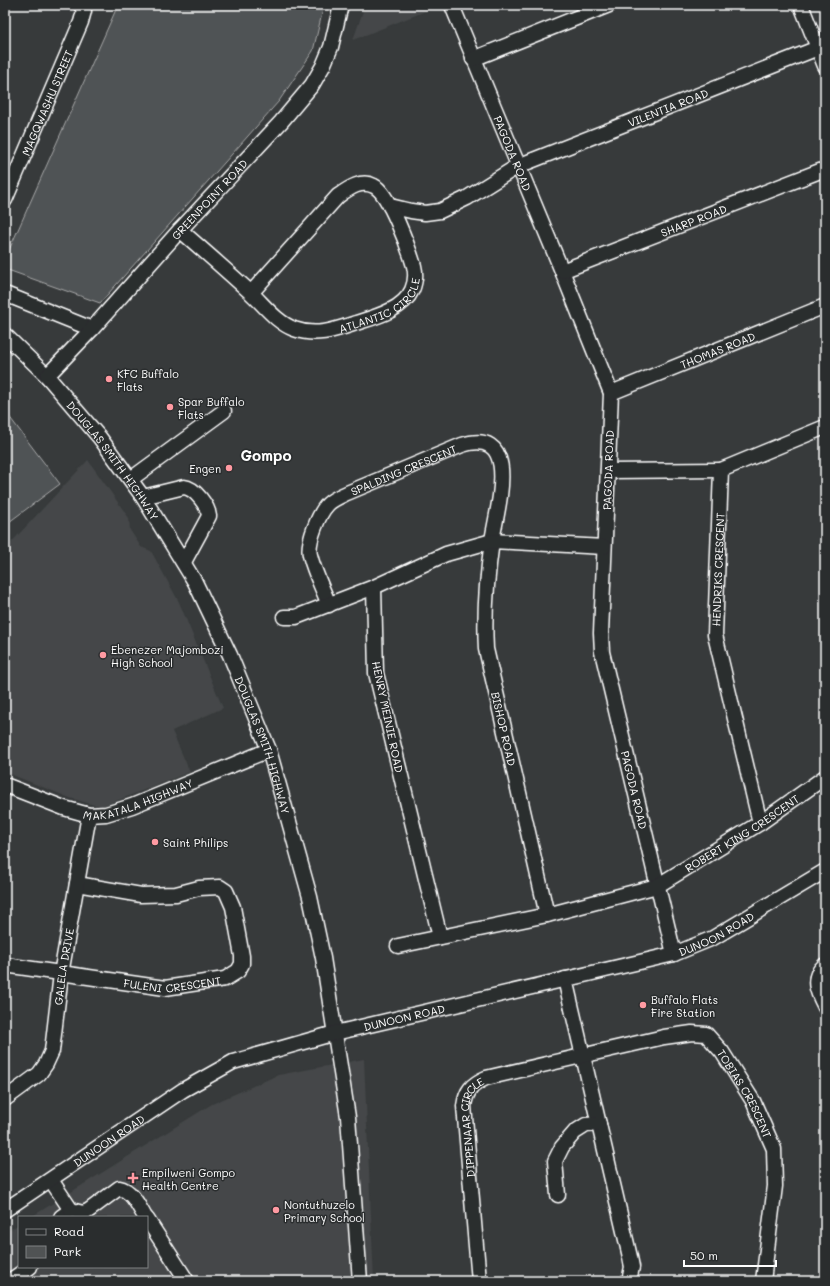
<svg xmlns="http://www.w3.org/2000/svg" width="830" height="1286" font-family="Mali,sans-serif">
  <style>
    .built { fill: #444748 }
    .green { fill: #505354; stroke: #a8a9aa }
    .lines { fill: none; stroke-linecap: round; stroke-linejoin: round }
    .minor-casing { stroke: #fff; stroke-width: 17 }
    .minor { stroke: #2a2d2e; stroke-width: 14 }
    .poi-dot { fill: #ff9aa2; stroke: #2a2d2e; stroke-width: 1.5 }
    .labels { text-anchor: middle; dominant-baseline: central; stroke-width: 3; stroke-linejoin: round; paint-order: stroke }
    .street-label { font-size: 11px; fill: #fff; stroke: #2a2d2e }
    .poi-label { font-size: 11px; fill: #fff; stroke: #2a2d2e; text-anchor: start }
    .district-label { font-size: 15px; font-weight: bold; fill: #fff; stroke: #2a2d2e }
  </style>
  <rect width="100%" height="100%" fill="#373a3b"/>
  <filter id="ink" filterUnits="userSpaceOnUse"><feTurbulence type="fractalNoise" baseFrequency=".025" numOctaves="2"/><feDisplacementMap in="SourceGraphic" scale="8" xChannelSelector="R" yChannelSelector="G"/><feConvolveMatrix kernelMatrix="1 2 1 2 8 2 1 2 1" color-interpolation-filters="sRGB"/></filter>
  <g filter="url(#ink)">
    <path class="built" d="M365,5H441L353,40Z
      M88,460L129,518L130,530L141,547L151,551L179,602L223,708L172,731L190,772L101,807L70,798L5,772V549Z
      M364,1059L374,1281H5V1233L19,1224V1267H147V1217H31L212,1104L278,1075Z"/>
    <path class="green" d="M118,5H324L313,51L279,101L100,303L5,269V259Z
      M5,411L60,484L5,525Z"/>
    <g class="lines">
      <g class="minor-casing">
        <g id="minor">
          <path d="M801,5L825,66"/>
          <path id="s1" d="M453,8L562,271L611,393L601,633L602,652L674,954"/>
          <path d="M473,59L609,5"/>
          <path id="s2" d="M5,200L81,22L84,11L81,5"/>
          <path id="s3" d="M390,206L411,211L425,213L440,211L467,198L518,166L818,48"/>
          <path id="s4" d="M180,230C203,250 227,271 250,292C264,305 276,322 294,329C316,337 335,330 356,323C375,317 403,310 412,290C415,283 416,274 414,266C409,249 389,193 374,186C361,179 348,189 338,196L251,293"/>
          <path id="s5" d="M562,271L825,169"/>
          <path d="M5,294L92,329"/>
          <path id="s6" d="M5,335L47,376L100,438L143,497L195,582L230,655L269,750L310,897L323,958L348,1117L360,1281"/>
          <path id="s7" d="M47,376L92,329L180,230L281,122L312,85L323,66L331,47L341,5"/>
          <path id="s8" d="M611,393L825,306"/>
          <path d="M608,471L721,470"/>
          <path d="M131,479L224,411"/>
          <path d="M143,497L184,487C195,488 208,506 209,516L184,562"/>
          <path id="s9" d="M329,605C323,589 314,572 310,555C307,542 319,513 328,504C333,499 341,496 347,493L462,445C523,426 496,512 492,541C487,576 484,614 486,649L547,915"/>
          <path d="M284,617H296L374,587"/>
          <path id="s10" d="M5,785L64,808L89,815L106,814L132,806L269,750"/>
          <path id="s11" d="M760,823L715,635L721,470L825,427"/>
          <path d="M440,937L376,673L374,587L446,554L492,541L604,547"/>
          <path id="s12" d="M398,946L547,915L657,886L760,823L825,777"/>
          <path id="s13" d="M5,965L165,988L225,979L238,971L242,964V956L233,907L226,891L220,887L199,888L176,894L141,895L77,884"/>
          <path d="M825,965C810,978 817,992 825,1007"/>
          <path d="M565,979L630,1257L632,1267L629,1281"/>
          <path id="s14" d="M5,1099L39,1074L46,1064L52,1051L61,974L89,815"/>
          <path d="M51,1180L71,1210L61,1217"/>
          <path d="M558,1195L555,1161L562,1147L575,1132L586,1125L599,1124"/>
          <path id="s15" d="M5,1210L183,1090L233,1062L335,1033L674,954L713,938L825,871"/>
          <path d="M71,1210L83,1213L88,1211L119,1188C132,1190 139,1207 145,1217"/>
          <path d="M147,1219L187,1281"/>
          <path d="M11,1280L30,1267"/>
          <path id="s16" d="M479,1281L464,1106C466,1091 472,1084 486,1078L664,1037L692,1033L706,1034L722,1052L753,1101L774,1149L775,1186L763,1281"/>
        </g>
      </g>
      <use href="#minor" class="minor"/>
    </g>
  </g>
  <g class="poi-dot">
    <circle cx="109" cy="379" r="4"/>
    <circle cx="170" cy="407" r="4"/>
    <circle cx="229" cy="468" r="4"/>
    <circle cx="103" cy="655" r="4"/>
    <circle cx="155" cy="842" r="4"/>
    <circle cx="643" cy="1005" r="4"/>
    <path d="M131 1172h4v4h4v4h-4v4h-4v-4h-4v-4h4z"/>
    <circle cx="276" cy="1210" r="4"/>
  </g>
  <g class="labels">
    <g class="street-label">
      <text stroke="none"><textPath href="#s2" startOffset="106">MAGQWASHU STREET</textPath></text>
      <text stroke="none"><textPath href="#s3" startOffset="302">VILENTIA ROAD</textPath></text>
      <text stroke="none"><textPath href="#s1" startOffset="157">PAGODA ROAD</textPath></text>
      <text stroke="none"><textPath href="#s7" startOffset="240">GREENPOINT ROAD</textPath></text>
      <text stroke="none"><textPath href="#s5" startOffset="141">SHARP ROAD</textPath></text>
      <text stroke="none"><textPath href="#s4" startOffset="246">ATLANTIC CIRCLE</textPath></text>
      <text stroke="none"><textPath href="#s8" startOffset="115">THOMAS ROAD</textPath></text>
      <text stroke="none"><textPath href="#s6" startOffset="166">DOUGLAS SMITH HIGHWAY</textPath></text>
      <text stroke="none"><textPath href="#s9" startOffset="192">SPALDING CRESCENT</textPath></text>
      <text transform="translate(608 470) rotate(-88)">PAGODA ROAD</text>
      <text stroke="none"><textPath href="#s11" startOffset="259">HENDRIKS CRESCENT</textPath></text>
      <text transform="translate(388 717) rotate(78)">HENRY MEINIE ROAD</text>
      <text stroke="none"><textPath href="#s9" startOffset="574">BISHOP ROAD</textPath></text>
      <text stroke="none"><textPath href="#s6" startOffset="490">DOUGLAS SMITH HIGHWAY</textPath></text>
      <text stroke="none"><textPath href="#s1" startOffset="817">PAGODA ROAD</textPath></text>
      <text stroke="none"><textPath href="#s10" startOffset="141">MAKATALA HIGHWAY</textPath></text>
      <text stroke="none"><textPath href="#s12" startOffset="366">ROBERT KING CRESCENT</textPath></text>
      <text stroke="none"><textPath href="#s15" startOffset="773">DUNOON ROAD</textPath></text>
      <text stroke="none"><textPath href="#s14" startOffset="154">GALELA DRIVE</textPath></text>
      <text stroke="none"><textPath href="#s13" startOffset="169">FULENI CRESCENT</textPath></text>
      <text stroke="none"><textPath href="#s15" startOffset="449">DUNOON ROAD</textPath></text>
      <text stroke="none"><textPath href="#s16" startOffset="510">TOBIAS CRESCENT</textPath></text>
      <text stroke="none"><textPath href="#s16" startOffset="157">DIPPENAAR CIRCLE</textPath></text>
      <text stroke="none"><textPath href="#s15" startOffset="125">DUNOON ROAD</textPath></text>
    </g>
    <g class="poi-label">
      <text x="117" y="373">KFC Buffalo<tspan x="117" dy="13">Flats</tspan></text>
      <text x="178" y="401">Spar Buffalo<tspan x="178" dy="13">Flats</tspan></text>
      <text x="221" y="468" text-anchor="end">Engen</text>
      <text x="111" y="649">Ebenezer Majombozi<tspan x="111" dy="13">High School</tspan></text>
      <text x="163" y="842">Saint Philips</text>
      <text x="651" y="999">Buffalo Flats<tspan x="651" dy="13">Fire Station</tspan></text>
      <text x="142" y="1172">Empilweni Gompo<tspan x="142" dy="13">Health Centre</tspan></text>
      <text x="284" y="1204">Nontuthuzelo<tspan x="284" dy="13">Primary School</tspan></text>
    </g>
    <g class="district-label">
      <text x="266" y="455">Gompo</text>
    </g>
  </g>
  <rect width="830" height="1286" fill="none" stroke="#2a2d2e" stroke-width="20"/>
  <rect x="10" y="10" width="810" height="1266" fill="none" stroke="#fff" stroke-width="1.5" filter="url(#ink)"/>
  <rect x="18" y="1216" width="130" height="52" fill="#2a2d2e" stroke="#7f8182"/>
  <rect x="26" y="1229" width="20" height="6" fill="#2a2d2e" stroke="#7f8182"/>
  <text x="54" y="1236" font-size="12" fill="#ffffff">Road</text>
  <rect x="26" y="1246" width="20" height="12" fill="#505354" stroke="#7f8182"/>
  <text x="54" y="1256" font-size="12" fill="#ffffff">Park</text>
  <path d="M684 1260v6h92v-6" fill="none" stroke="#ffffff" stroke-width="2"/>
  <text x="690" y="1260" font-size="12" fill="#ffffff" stroke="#2a2d2e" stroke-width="3" paint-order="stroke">50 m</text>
</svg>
